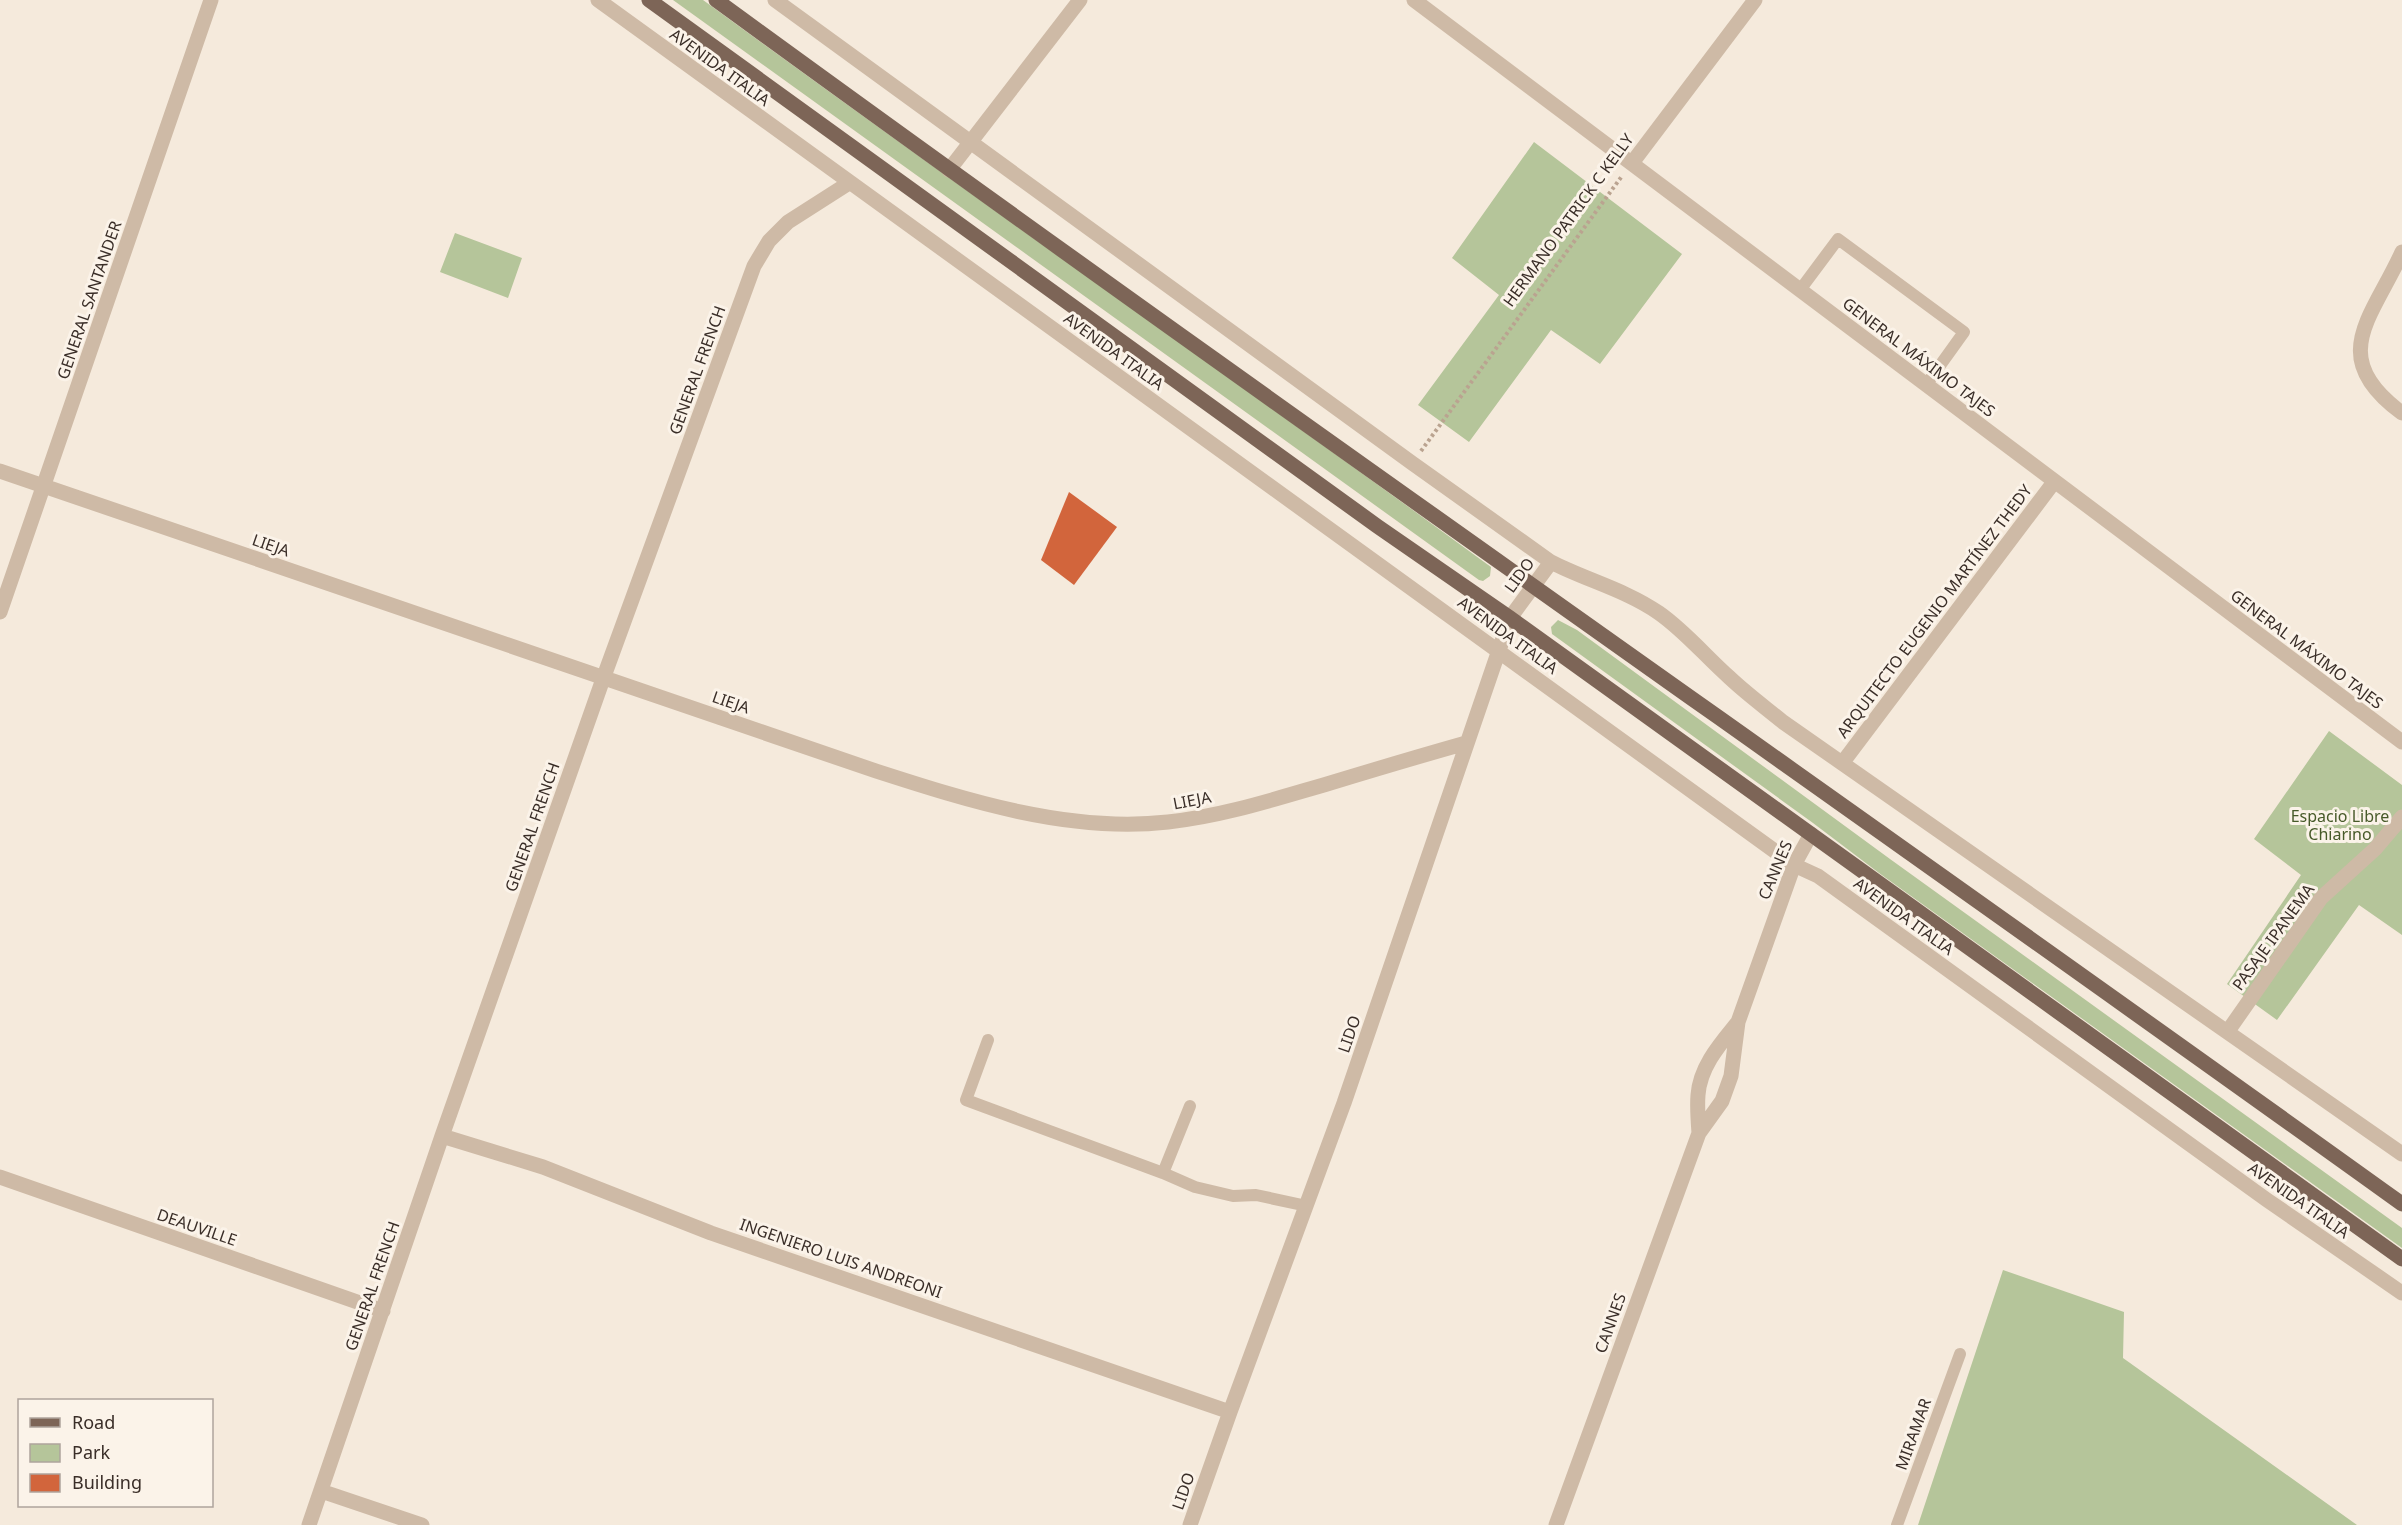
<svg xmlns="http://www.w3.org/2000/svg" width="2402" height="1525" font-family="'Noto Sans',sans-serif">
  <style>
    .green { fill: #b5c59a }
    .building { fill: #d2653c }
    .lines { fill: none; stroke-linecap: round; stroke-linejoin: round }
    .path { stroke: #baa390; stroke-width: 4; stroke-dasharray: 3 3; stroke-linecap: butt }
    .lane { stroke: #cebaa6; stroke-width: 12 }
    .street { stroke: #cebaa6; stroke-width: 15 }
    .primary { stroke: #7d6557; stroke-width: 15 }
    .labels { text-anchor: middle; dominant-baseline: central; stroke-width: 6; stroke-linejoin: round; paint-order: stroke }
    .street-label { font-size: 16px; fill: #3a2e28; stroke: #fbf3e9 }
    .park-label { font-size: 16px; fill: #475a29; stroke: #fbf3e9 }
  </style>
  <rect width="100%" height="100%" fill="#f5eadc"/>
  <path class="green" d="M673,0H703C964,191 1230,376 1491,567L1490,576L1483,581L1479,580Z
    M1534,142L1682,254L1600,364L1551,330L1469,442L1418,405L1499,295L1452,258Z
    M455,233L522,258L508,298L440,272Z
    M1558,620L1577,630L1890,859L2402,1228V1248L1879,873L1813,823L1552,634L1551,627Z
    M2329,731L2402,785V935L2359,905L2277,1020L2227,984L2301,875L2254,839Z
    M2003,1270L2124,1312L2123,1358L2357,1525H1918Z"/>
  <path class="building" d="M1069,492L1117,527L1074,585L1041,560Z"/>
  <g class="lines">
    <path class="path" d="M1421,451L1622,176"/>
    <path class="lane" d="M1800,290L1838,239L1964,332L1926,385
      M988,1040L966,1100L1163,1173L1195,1187L1233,1196L1256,1195L1307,1206
      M1163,1173L1190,1106
      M1897,1525L1960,1354"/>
    <path class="street" d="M598,0L1794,865L1818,876L2267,1200L2402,1293
      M775,0L1412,463L1551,562C1586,580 1626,590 1659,613C1686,632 1706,657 1730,678C1747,694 1766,708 1783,722L2402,1154
      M1414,0L2402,742
      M1632,163L1755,0
      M949,170L1080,0
      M2402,252C2373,317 2325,357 2402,413
      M0,471L876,771C969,801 1069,833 1168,822C1223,816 1275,799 1327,784C1373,770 1420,756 1466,743
      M0,612L211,0
      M1843,762L2054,482
      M2228,1031L2321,898L2375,849L2402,817
      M1699,1133C1698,1120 1697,1107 1698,1095C1700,1066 1721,1043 1738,1022
      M442,1136L543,1167L711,1233L1230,1412
      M0,1177L383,1311
      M321,1491L422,1525
      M309,1525L442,1136L603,679L754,266L769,241L788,222L849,183
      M1190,1525L1230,1412L1344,1103L1510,618L1551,562
      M1556,1525L1699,1133L1722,1101L1731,1076L1738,1022L1794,865L1811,834"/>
    <path class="primary" d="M649,0L1377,526L1510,618L2402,1259
      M716,0C1274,407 1841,801 2402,1204"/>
  </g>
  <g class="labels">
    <g class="street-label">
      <text transform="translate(720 67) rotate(36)">AVENIDA ITALIA</text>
      <text transform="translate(1568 220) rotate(-54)">HERMANO PATRICK C KELLY</text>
      <text transform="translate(89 300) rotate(-71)">GENERAL SANTANDER</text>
      <text transform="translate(1114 351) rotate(36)">AVENIDA ITALIA</text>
      <text transform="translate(1919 357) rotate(37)">GENERAL MÁXIMO TAJES</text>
      <text transform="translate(697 370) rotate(-70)">GENERAL FRENCH</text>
      <text transform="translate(271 545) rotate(19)">LIEJA</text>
      <text transform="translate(1519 575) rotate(-54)">LIDO</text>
      <text transform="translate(1934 611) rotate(-53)">ARQUITECTO EUGENIO MARTÍNEZ THEDY</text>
      <text transform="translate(1508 635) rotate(36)">AVENIDA ITALIA</text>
      <text transform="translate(2307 649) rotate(37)">GENERAL MÁXIMO TAJES</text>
      <text transform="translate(731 702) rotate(19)">LIEJA</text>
      <text transform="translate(1192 800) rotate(-11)">LIEJA</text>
      <text transform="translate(532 827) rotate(-71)">GENERAL FRENCH</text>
      <text transform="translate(1775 870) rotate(-67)">CANNES</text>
      <text transform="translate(1904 916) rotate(36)">AVENIDA ITALIA</text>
      <text transform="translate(2273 937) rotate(-54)">PASAJE IPANEMA</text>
      <text transform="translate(1349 1034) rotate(-71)">LIDO</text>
      <text transform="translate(2299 1200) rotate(35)">AVENIDA ITALIA</text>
      <text transform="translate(197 1227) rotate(19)">DEAUVILLE</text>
      <text transform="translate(841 1258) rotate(19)">INGENIERO LUIS ANDREONI</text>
      <text transform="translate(372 1286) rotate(-71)">GENERAL FRENCH</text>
      <text transform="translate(1610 1323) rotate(-70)">CANNES</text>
      <text transform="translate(1913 1434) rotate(-70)">MIRAMAR</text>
      <text transform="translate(1183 1491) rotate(-71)">LIDO</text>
    </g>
    <g class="park-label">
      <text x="2340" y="816">Espacio Libre<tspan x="2340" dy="18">Chiarino</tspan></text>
    </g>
  </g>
  <rect x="18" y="1399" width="195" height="108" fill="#fbf3e9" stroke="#aea49c" stroke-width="1.5"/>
  <rect x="30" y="1418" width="30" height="9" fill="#7d6557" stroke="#aea49c" stroke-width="1.5"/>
  <text x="72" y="1429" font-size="18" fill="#3a2e28">Road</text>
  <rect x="30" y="1444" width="30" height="18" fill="#b5c59a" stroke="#aea49c" stroke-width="1.5"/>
  <text x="72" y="1459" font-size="18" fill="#3a2e28">Park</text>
  <rect x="30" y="1474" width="30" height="18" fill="#d2653c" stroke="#aea49c" stroke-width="1.5"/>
  <text x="72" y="1489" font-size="18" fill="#3a2e28">Building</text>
</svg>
